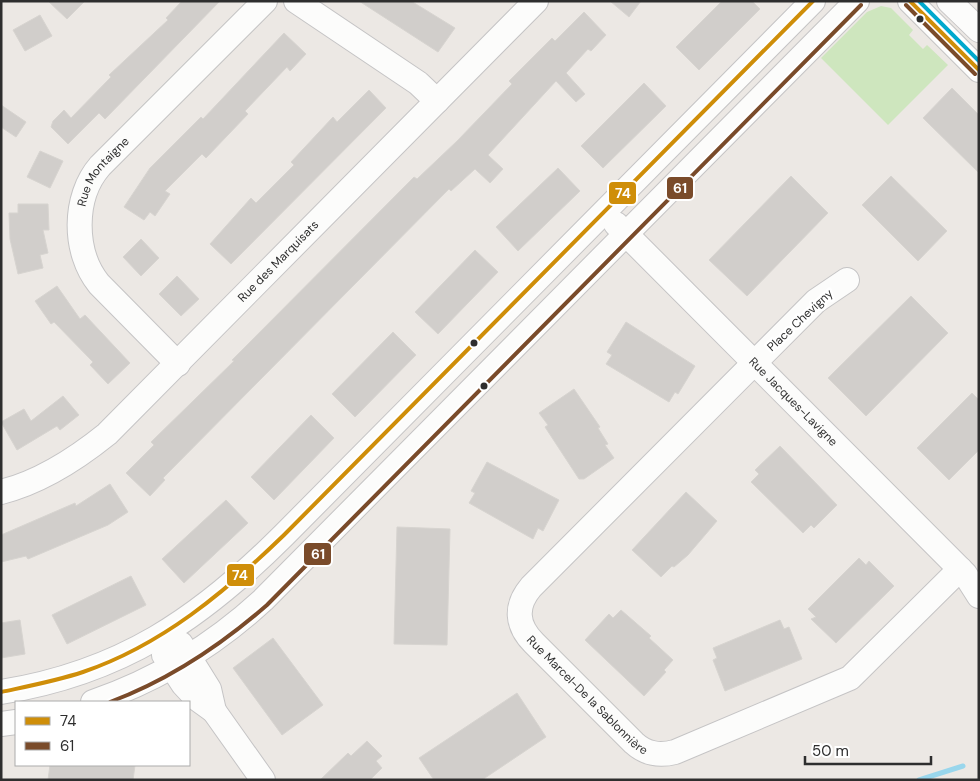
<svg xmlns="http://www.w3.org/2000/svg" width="980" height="781" font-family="'DM Sans',sans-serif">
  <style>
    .green { fill: #cee6be }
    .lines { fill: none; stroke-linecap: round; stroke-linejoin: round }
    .stream { stroke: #99d6ec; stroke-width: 5 }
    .building { fill: #d1cecb; stroke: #d7d4d0 }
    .minor-casing { stroke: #c5c4c5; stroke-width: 26 }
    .minor { stroke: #fcfcfb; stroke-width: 24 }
    .bus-1-casing { stroke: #fff; stroke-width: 8 }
    .bus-2-casing { stroke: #fff; stroke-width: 8 }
    .bus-3-casing { stroke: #fff; stroke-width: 8 }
    .bus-1 { stroke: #cf8e09; stroke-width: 4 }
    .bus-2 { stroke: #7a4b2a; stroke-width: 4 }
    .bus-3 { stroke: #00a9ce; stroke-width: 4 }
    .bus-dot { fill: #2e2e2e; stroke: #fff; stroke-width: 2 }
    .labels { text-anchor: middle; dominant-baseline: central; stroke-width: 5; stroke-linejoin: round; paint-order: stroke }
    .street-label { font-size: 12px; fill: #2e2e2e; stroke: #fff }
    .line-badge { stroke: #fff; stroke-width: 2 }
    .badge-label { font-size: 14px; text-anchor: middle; font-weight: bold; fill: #fff }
  </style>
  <rect width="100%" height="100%" fill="#ece8e4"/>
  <path class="green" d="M881,6L891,8L913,30L909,35L923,49L927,45L948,65L888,125L821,58L867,12Z"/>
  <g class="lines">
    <path class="stream" d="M919,780L963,766"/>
  </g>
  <path class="building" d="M48,1H85L67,19Z
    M182,1H220L105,119L99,113L68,144L51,127L53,121L64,110L71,118L111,77L109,75L168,20L166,18Z
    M359,1H411L455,28L438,52Z
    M610,1H641L629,17Z
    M722,1H752L760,9L699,70L676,47Z
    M584,12L606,35L591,51L588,49L566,73L585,94L576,102L556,81L488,155L503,169L490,183L475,169L451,191L449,189L163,478L165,480L150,496L126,473L154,445L151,442L234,361L232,360L247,345L414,177L417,179L457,141L512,84L509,81L552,38L555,41Z
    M40,15L52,36L25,51L13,30Z
    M284,33L306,54L290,71L287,67L245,111L248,114L206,158L202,154L165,191L170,194L155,216L150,212L144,220L124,207L150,168L201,117L203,119Z
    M644,83L666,106L603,168L581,146Z
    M952,88L979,115V173L923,118Z
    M369,90L386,108L231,264L210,244L251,198L256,203L294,165L291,162L333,117L337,122Z
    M1,105L26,122L16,137L1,127Z
    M40,151L63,161L50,188L27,177Z
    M558,168L580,191L518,251L496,227Z
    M791,176L828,213L747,296L709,260Z
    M891,176L947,231L918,261L862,205Z
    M18,204H48L49,230H43L48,253L40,255L43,268L18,274L10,239L9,213H18Z
    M141,239L159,258L141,276L123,257Z
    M475,250L498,272L438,334L415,312Z
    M177,276L199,299L181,316L159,294Z
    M57,286L80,319L85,315L130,363L108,384L90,365L93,362L54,322L51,324L35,301Z
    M911,296L948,333L866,416L828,378Z
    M626,322L695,366L678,394L675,392L669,402L606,364L612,355L607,352Z
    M393,332L416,355L355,417L332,394Z
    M574,389L600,427L598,428L608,444L605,445L614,458L584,479H579L545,427L548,425L539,413Z
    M972,393L979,400V450L949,480L917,448Z
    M63,396L79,415L60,430L57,426L17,450L1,422L24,409L31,421Z
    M311,415L334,438L274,500L251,477Z
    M780,446L837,505L814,528L811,525L803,533L751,482L759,474L755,470Z
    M487,462L559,500L543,531L538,528L533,539L469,503L475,493L471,491Z
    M110,484L128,512L108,525L28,559L26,556L1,562V535L75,503L76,506Z
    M686,492L717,521L688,555L674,567L672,566L661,577L632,550Z
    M226,500L248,523L184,583L162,559Z
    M397,527L450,529L447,645L394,644Z
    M859,558L866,565L869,561L894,586L836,643L811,619L816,617L808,609Z
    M131,576L146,605L67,644L52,615Z
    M621,610L651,636L649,638L673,660L664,670L666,672L644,696L585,640L609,614L613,618Z
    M20,620L25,654L1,658V623Z
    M780,620L784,629L789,627L802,659L725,691L713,660L717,658L713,648Z
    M273,638L323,705L282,735L233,668Z
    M517,693L546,737L482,780H434L419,758Z
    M367,741L382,756L376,761L382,768L370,780H320L348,753L351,756Z
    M50,765H135L133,780H48Z"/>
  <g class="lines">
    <g class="minor-casing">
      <g id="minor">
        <path d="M296,1L418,83L437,101"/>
        <path d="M910,1L979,70"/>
        <path d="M949,1L979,30"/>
        <path id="s1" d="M616,224L965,574L979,596"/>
        <path id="s2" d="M847,280L816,301L531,587C515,606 516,625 534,643L634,743C646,754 659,756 675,752L850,678L960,569"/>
        <path id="s3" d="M178,364L99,284C73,252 73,197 100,166L265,1"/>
        <path id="s4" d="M1,492C41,482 76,459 107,434L536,1"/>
        <path d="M181,644L209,689L214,711"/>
        <path d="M164,655L183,684L196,698L214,711L263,780"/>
        <path d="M1,692C121,673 200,619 284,535L813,1"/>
        <path d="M93,702C157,680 214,645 263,600L857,1"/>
        <path d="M1,724L16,722"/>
      </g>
    </g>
    <use href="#minor" class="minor"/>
    <g class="bus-1-casing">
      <path id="bus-1" d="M910,1L979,70
        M1,692C29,686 56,681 83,672C162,645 225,592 284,535L813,1"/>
    </g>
    <g class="bus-2-casing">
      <path id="bus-2" d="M906,5L975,74
        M110,702C169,680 220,646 267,605L861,5"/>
    </g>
    <g class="bus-3-casing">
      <path id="bus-3" d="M919,1L979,61"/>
    </g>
    <use href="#bus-1" class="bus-1"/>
    <use href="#bus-2" class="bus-2"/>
    <use href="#bus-3" class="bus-3"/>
  </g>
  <g class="bus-dot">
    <circle cx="920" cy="19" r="4.5"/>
    <circle cx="474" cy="343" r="4.5"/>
    <circle cx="484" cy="386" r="4.5"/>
  </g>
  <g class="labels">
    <g class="street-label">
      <text stroke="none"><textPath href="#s3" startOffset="236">Rue Montaigne</textPath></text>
      <text stroke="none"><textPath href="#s4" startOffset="365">Rue des Marquisats</textPath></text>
      <text transform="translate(800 320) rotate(-43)">Place Chevigny</text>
      <text stroke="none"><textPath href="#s1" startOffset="251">Rue Jacques-Lavigne</textPath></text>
      <text stroke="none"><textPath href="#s2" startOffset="579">Rue Marcel-De la Sablonnière</textPath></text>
    </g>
  </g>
  <g class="line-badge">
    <rect x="666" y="176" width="28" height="24" rx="5" fill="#7a4b2a"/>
    <rect x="608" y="181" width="29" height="24" rx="5" fill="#cf8e09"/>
    <rect x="303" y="542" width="29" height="24" rx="5" fill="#7a4b2a"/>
    <rect x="226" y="563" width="29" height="24" rx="5" fill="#cf8e09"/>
  </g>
  <g class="badge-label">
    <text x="680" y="193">61</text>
    <text x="623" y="198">74</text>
    <text x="318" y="559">61</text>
    <text x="240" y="580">74</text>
  </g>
  <rect width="980" height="781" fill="none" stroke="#2e2e2e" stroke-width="5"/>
  <rect x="15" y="701" width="175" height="65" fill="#ffffff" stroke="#ababab"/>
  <rect x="25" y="717" width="25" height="8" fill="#cf8e09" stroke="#ababab"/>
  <text x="60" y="726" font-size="15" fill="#2e2e2e">74</text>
  <rect x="25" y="742" width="25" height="8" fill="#7a4b2a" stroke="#ababab"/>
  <text x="60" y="751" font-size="15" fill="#2e2e2e">61</text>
  <path d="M805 756v8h126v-8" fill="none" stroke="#2e2e2e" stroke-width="2.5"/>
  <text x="812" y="756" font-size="15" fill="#2e2e2e" stroke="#ffffff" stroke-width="4" paint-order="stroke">50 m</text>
</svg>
